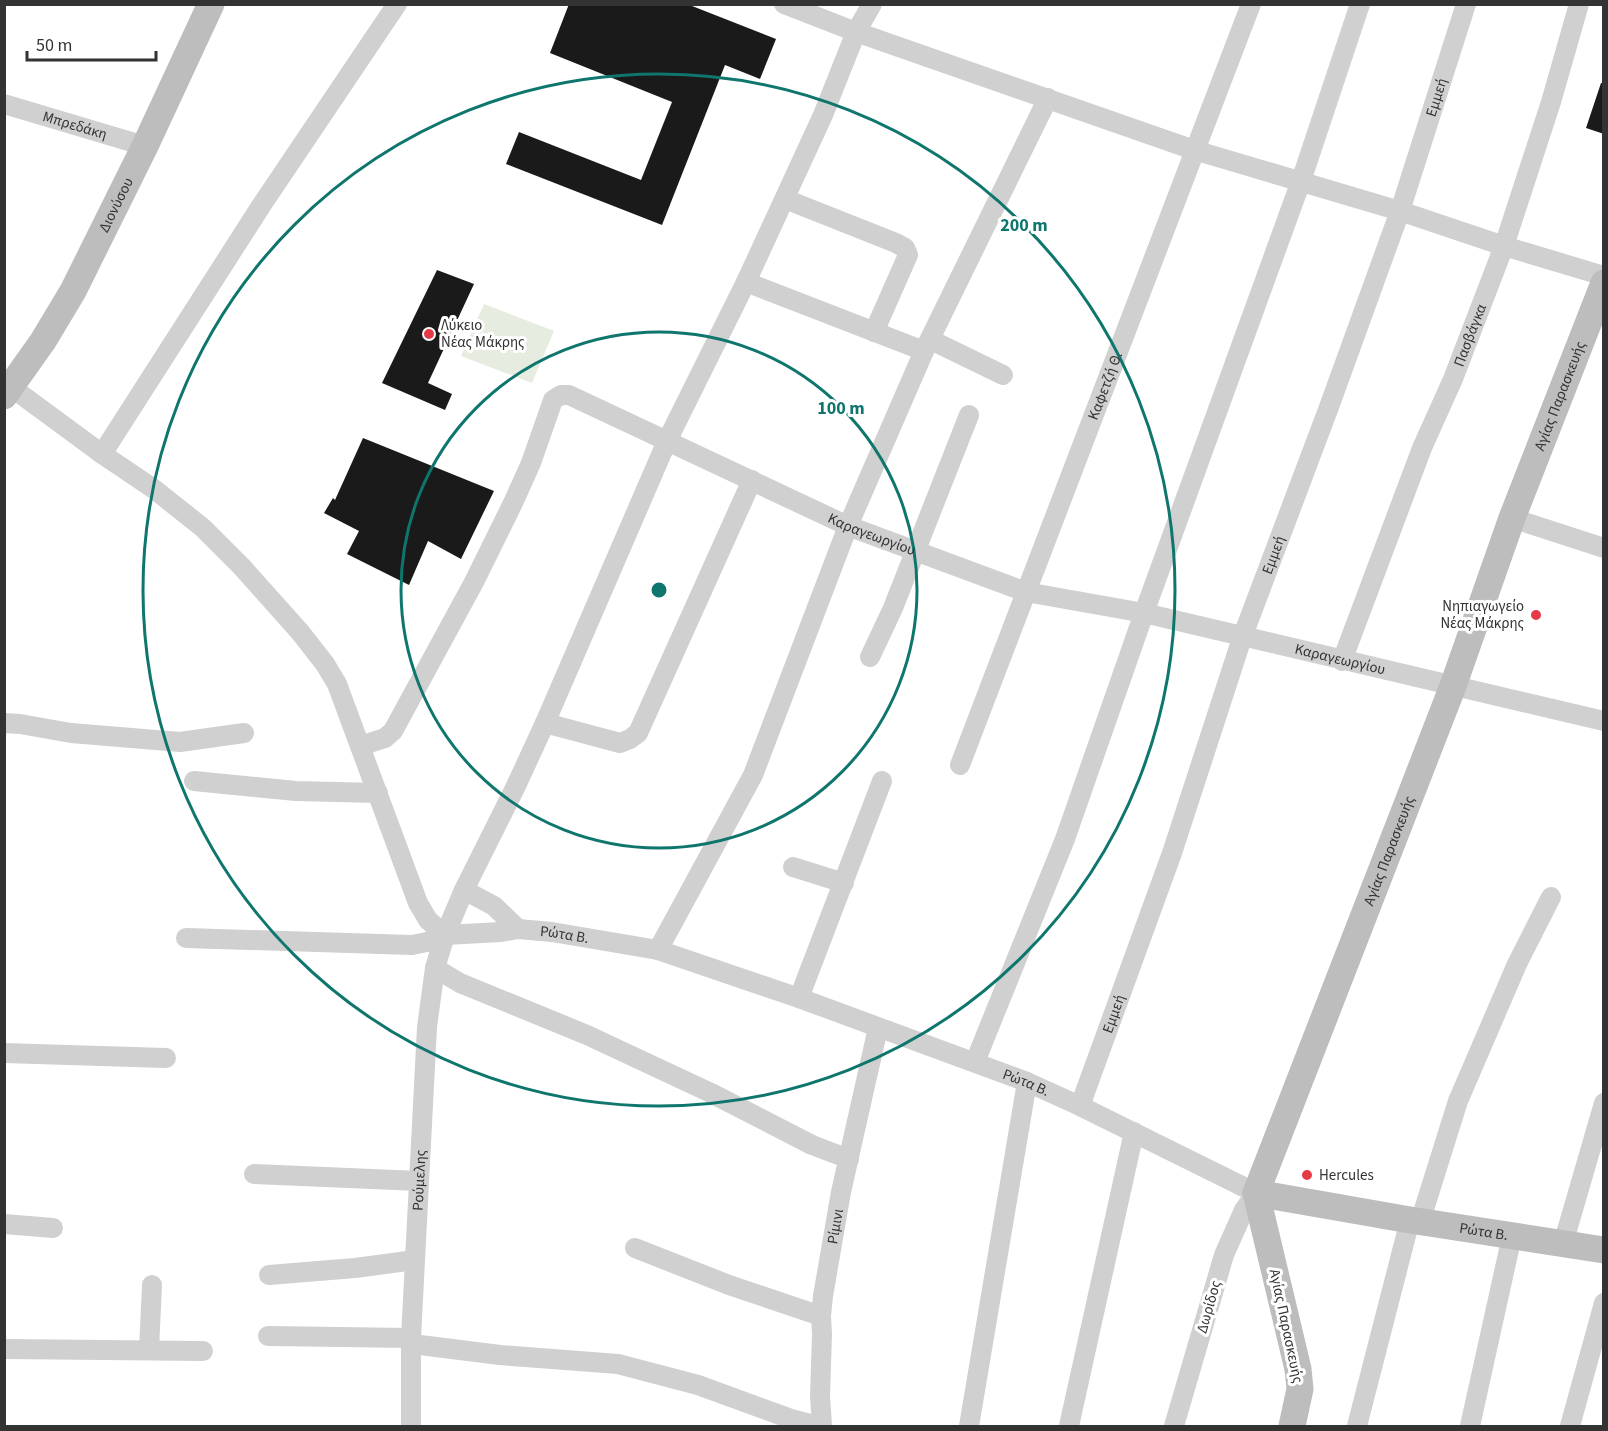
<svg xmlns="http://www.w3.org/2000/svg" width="1608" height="1431" font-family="'Source Sans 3',sans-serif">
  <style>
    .green { fill: #e6ecdf }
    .building { fill: #1a1a1a }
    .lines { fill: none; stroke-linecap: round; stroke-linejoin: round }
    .street { stroke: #d0d0d0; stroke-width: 20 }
    .secondary { stroke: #bdbdbd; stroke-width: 27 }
    .ring { fill: none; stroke: #0f766e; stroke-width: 3 }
    .poi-dot { fill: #e63946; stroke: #fff; stroke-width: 2 }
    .labels { text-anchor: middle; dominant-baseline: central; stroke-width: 6; stroke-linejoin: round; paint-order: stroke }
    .street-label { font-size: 15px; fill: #333; stroke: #fff }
    .poi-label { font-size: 15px; fill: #333; stroke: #fff; text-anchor: start }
    .centre { fill: #0f766e; stroke: #fff; stroke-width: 3 }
    .ring-label { font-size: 18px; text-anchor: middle; font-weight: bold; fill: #0f766e; stroke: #fff; stroke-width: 6; stroke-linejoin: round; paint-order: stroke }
  </style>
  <rect width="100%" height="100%" fill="#fff"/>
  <path class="green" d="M484,304L554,331L532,383L461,356Z"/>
  <path class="building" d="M569,4H687L776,39L760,79L725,65L662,225L506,164L519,132L641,180L672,102L550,53Z
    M1601,83H1604V134L1586,128Z
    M437,270L474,284L428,383L452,394L445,410L382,383Z
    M363,438L494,491L461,559L428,541L409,585L347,554L359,531L324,513L333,498L335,500Z"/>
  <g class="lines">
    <g class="street">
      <path d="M784,4L856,32L1194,150L1400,211L1504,246L1604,276"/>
      <path id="s1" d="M4,104L145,146"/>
      <path d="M785,199L896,243L905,248L908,255L874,332"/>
      <path d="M746,282L924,351"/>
      <path d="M931,340L1003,375"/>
      <path d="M11,387L102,454L154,489L203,528L242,567L300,632L325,664L337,684L418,903L428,920L445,935"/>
      <path d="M102,454L261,206L397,4"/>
      <path d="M1512,518L1604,548"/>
      <path d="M870,657L893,608L969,415"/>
      <path id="s2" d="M1342,661L1422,448L1453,379L1504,246L1551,102L1579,4"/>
      <path d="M4,723L20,724L71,733L180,742L244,733"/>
      <path d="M545,723L620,743L630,739L638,733L752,480"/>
      <path id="s3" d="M360,746L385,738L393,731L474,582L513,503L531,463L553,400L561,395H569L848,526L1026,592L1144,613L1604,721"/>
      <path id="s4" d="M960,765L1251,4"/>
      <path d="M194,781L296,791L378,793"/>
      <path d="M793,867L844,883"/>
      <path d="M464,890L494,906L518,929"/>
      <path id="s5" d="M186,938L412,945L427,942L445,935L501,932L518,929L552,932L658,950L799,998L1027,1082L1080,1106L1256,1193L1244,1210L1224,1255L1174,1426"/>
      <path d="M658,950L753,775L848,526L924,351L1048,98"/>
      <path d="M435,968L460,983L587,1035L711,1093L812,1145L849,1159"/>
      <path d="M799,998L882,781"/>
      <path d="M4,1053L166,1058"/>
      <path d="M975,1062L1065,839L1144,613L1301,181L1360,4"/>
      <path id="s6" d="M1080,1106L1172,853L1242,638L1329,407L1400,211L1466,4"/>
      <path d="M254,1174L419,1181"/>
      <path d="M1420,1222L1458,1101L1517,964L1551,897"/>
      <path d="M4,1224L53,1228"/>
      <path d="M1563,1244L1604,1103"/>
      <path d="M635,1248L729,1285L821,1316"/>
      <path d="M269,1275L355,1268L415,1260"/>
      <path d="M268,1336L411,1338"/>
      <path d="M412,1344L500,1355L618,1364L698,1385L791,1419L818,1426"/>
      <path d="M4,1349L203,1351"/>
      <path d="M149,1350L152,1285"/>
      <path id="s7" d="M411,1426V1338L427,1027L435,968L445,935L464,890L515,788L545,723L667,441L746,282L823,115L856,32L872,4"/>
      <path id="s8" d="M822,1426L820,1396L822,1334L821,1316L823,1296L841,1192L878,1028"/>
      <path d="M969,1426L1027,1082"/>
      <path d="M1069,1426L1134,1132"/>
      <path d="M1357,1426L1410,1220"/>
      <path d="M1470,1426L1512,1236"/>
      <path d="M1570,1426L1604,1303"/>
    </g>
    <g class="secondary">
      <path id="s9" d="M4,396L43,341L73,291L145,146L211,4"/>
      <path id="s10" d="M1256,1193L1410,1220L1604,1250"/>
      <path id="s11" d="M1292,1426L1300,1389L1298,1369L1256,1193L1453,686L1512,518L1604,283"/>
    </g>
  </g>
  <g class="ring">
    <circle cx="659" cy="590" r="258"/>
    <circle cx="659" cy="590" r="516"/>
  </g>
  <g class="poi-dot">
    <circle cx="429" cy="334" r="6"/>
    <circle cx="1536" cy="615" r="6"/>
    <circle cx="1307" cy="1175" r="6"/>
  </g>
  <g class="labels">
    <g class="street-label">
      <text stroke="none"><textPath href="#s6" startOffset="1070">Εμμεή</textPath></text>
      <text stroke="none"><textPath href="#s1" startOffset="74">Μπρεδάκη</textPath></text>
      <text stroke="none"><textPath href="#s9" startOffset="222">Διονύσου</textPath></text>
      <text stroke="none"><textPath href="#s2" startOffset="350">Πασβάγκα</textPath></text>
      <text stroke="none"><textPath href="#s4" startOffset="406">Καφετζή Θ.</textPath></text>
      <text stroke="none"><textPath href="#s11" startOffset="1092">Αγίας Παρασκευής</textPath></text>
      <text stroke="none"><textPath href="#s3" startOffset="756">Καραγεωργίου</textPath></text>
      <text stroke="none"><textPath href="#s6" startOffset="584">Εμμεή</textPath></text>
      <text stroke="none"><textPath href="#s3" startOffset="1242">Καραγεωργίου</textPath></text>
      <text stroke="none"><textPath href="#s11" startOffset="606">Αγίας Παρασκευής</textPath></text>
      <text stroke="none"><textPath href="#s5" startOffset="381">Ρώτα Β.</textPath></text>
      <text stroke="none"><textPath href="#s6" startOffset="98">Εμμεή</textPath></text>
      <text stroke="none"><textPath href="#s5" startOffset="867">Ρώτα Β.</textPath></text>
      <text stroke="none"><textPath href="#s7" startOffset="246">Ρούμελης</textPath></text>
      <text stroke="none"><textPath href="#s8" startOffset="201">Ρίμινι</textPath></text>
      <text stroke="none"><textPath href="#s10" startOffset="231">Ρώτα Β.</textPath></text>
      <text transform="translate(1209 1307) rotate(-74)">Δωρίδος</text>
      <text transform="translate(1286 1326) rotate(78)">Αγίας Παρασκευής</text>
    </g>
    <g class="poi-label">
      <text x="441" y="325">Λύκειο<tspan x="441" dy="17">Νέας Μάκρης</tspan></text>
      <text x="1524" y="606" text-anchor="end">Νηπιαγωγείο<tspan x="1524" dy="17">Νέας Μάκρης</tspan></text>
      <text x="1319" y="1175">Hercules</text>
    </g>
  </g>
  <circle cx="659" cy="590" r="9" class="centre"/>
  <g class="ring-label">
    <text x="1024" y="231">200 m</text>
    <text x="841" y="414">100 m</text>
  </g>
  <rect width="1608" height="1431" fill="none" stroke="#333333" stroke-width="12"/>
  <path d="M27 51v9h129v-9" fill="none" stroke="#333333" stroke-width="3"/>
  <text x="36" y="51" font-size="18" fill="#333333" stroke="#ffffff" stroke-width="4.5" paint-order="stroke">50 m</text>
</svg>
